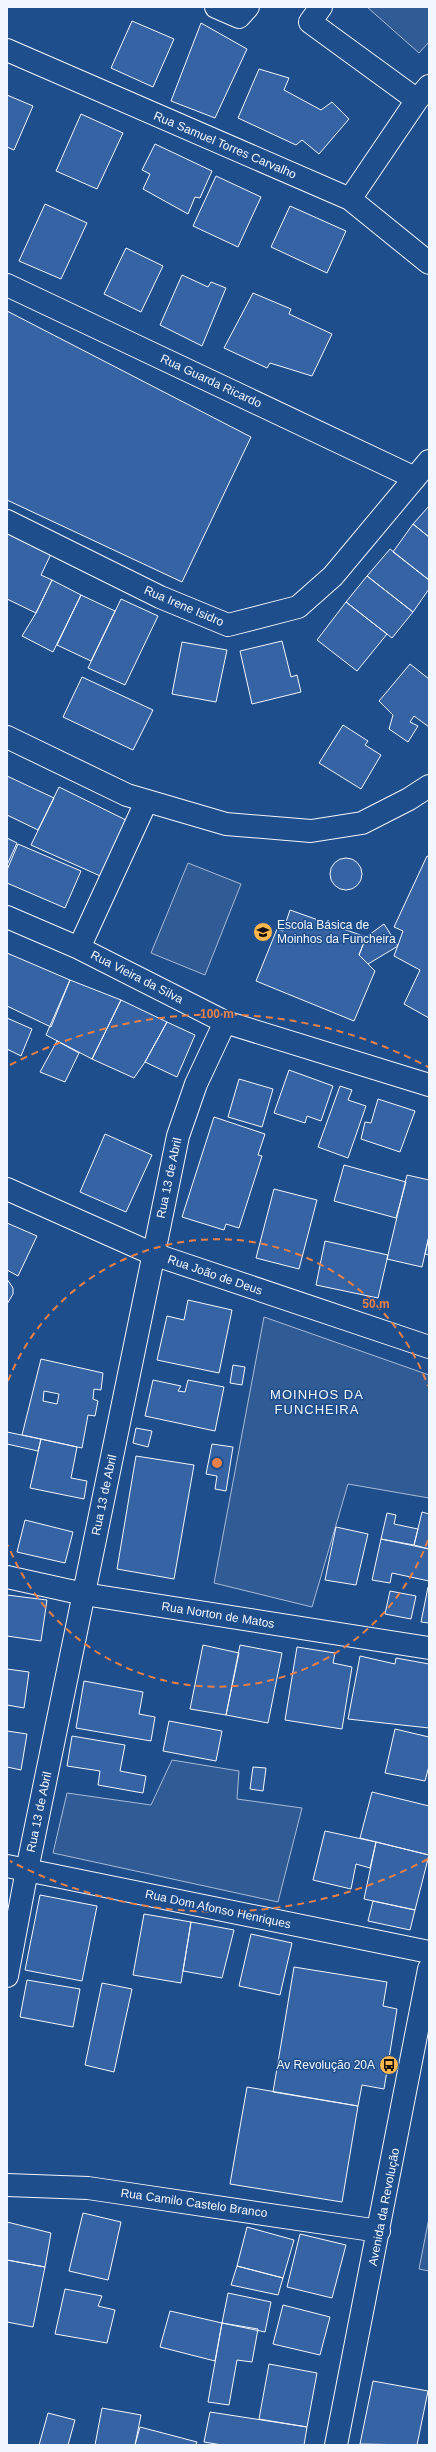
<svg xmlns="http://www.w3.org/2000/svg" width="436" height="2452" font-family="Arial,sans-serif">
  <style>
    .built { fill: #305b95; stroke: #a8bbd7 }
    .building { fill: #3563a3; stroke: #f2f6ff; fill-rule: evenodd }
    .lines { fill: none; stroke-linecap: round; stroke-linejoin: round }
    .minor-casing { stroke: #f2f6ff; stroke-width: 24 }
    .minor { stroke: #1f4e8c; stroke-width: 22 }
    .ring { fill: none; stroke: #ea8049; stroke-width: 2; stroke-dasharray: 7 5 }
    .labels { text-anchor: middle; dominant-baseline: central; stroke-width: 3; stroke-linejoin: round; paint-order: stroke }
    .street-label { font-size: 12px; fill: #f2f6ff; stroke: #1f4e8c }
    .poi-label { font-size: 12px; fill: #f2f6ff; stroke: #1f4e8c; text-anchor: start }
    .neighbourhood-label { font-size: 13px; letter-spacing: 1px; fill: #f2f6ff; stroke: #1f4e8c }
    .centre { fill: #ea8049; stroke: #1f4e8c; stroke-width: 2 }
    .ring-label { font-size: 12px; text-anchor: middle; font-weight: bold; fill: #ea8049; stroke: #1f4e8c; stroke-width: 3; stroke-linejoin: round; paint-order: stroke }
  </style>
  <rect width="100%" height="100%" fill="#1f4e8c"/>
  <path class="built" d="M367,7H429V42L419,53Z
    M188,863L241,884L205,975L151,953Z
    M264,1317L429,1375V1498L348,1484L312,1607L214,1583Z
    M172,1760L239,1771L237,1799L302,1808L278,1902L53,1853L67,1793L151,1805Z
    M429,2218V2271L419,2269Z"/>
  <path class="building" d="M132,21L174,39L153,87L111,68Z
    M201,23L247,49L215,118L171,101Z
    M259,69L289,78L284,90L321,110L332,102L349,119L319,154L302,140L296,145L238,118Z
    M7,95L33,106L14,150L7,147Z
    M81,114L123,133L97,189L56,171Z
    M155,144L212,171L200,198L195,197L188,214L143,189L150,174L142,170Z
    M216,176L261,197L238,247L193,226Z
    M45,204L87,223L61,279L19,261Z
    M290,206L346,231L327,273L271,247Z
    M126,248L163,266L141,312L104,294Z
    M182,275L208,287L211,282L226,288L202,346L160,325Z
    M253,293L291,309L289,314L332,334L312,376L270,363L267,368L224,348Z
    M7,311L251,437L182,582L7,500Z
    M429,506V537L413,524Z
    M413,524L429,537V580L393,552Z
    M7,533L51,554L41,575L52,580L36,613L7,599Z
    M390,549L429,580V589L413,612L367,576Z
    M367,576L413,612L392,638L346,602Z
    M52,580L81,595L53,652L22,636L36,613Z
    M81,595L115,611L91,661L57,645Z
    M121,599L158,616L125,685L88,668Z
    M346,602L387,634L357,671L317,640Z
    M282,641L291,677L297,675L301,692L252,704L240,651Z
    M182,642L227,650L216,702L172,694Z
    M410,664L429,679V727L414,716L410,722L418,726L408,742L389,729L393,715L379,701Z
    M82,677L153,710L133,750L63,717Z
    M343,725L368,741L365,745L381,755L361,789L319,763Z
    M7,776L54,798L38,830L7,815Z
    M59,787L134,824L107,879L31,845Z
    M7,838L17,843L7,865Z
    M18,844L81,871L65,908L7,883V870Z
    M427,856L429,857V1018L404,1004L420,970L394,956L403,931L394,927Z
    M330 874a16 16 0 1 1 32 0a16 16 0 1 1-32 0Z
    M290,910L366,937L359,955L375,971L354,1021L256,981L277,929L283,931Z
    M384,924L398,946L368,964L359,955L366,937Z
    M7,953L70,980L51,1027L7,1006Z
    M70,980L121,1000L92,1059L46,1035Z
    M121,1000L167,1022L145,1062L134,1078L92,1059Z
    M7,1018L32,1029L21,1056L7,1049Z
    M167,1022L195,1035L177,1077L145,1062Z
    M57,1041L79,1053L65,1082L40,1072Z
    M289,1070L333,1086L321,1121L307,1116L305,1123L274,1113Z
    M239,1079L273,1089L262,1127L228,1117Z
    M340,1086L352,1090L348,1100L366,1106L348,1158L318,1147Z
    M378,1099L415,1111L400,1152L361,1139L365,1122L371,1123Z
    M214,1117L265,1134L258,1155L262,1156L239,1228L226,1224L224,1230L182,1217Z
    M105,1134L152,1155L126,1212L80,1192Z
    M344,1165L406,1182L396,1218L334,1201Z
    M407,1175L429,1180V1236L422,1267L387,1259Z
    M274,1189L317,1200L299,1269L256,1258Z
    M7,1223L37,1236L18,1276L7,1270Z
    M429,1236V1255L425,1254Z
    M325,1241L388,1255L378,1298L316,1285Z
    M7,1279L13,1288V1294L7,1304Z
    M188,1300L232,1310L219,1373L157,1360L167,1316L184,1320Z
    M41,1359L103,1373L101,1390L94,1389L93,1399L98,1401L95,1416L88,1415L82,1448L22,1435ZM44,1391L59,1394L57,1404L43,1401Z
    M233,1365L245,1367L242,1385L230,1383Z
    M153,1380L181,1386L178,1391L185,1392L188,1380L224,1387L215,1431L145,1416Z
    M136,1428L152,1431L148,1447L133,1443Z
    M7,1432L41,1439L38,1451L7,1444Z
    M41,1439L77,1447L71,1478L87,1481L84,1499L30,1488Z
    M212,1444L233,1447L226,1491L215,1489L217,1476L206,1474Z
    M136,1456L194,1465L174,1579L117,1569Z
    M422,1512L429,1514V1549L414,1545Z
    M387,1513L396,1515L394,1524L418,1529L414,1545L381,1539Z
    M25,1520L73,1532L65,1563L17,1552Z
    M336,1527L368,1534L356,1585L325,1580Z
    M381,1539L429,1549V1581L392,1573L390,1583L372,1580Z
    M428,1587H429V1623L421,1622Z
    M390,1591L416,1596L411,1619L385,1614Z
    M7,1595L47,1600L41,1641L7,1636Z
    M203,1645L239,1653L226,1715L190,1709Z
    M240,1645L282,1653L268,1723L226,1715Z
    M297,1647L335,1653L333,1663L352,1667L342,1729L285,1720Z
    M360,1656L395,1664L396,1658L429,1664V1728L348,1719Z
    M7,1669L29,1672L24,1708L7,1705Z
    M84,1681L143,1692L139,1714L155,1717L151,1741L76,1728Z
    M169,1721L222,1731L216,1761L163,1751Z
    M395,1729L429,1737V1766L425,1781L385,1773Z
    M7,1731L27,1734L21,1770L7,1767Z
    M72,1736L125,1745L120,1771L146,1776L143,1793L98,1785L100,1771L67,1766Z
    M253,1767L266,1768L263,1791L250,1789Z
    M372,1792L429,1806V1855L360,1838Z
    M325,1831L376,1842L370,1868L356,1864L351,1889L313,1880Z
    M376,1842L429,1855L415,1910L364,1899Z
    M40,1895L97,1906L82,1981L25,1970Z
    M373,1901L415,1910L410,1930L368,1921Z
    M144,1914L191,1922L181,1983L133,1975Z
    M191,1922L234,1930L222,1978L183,1971Z
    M251,1934L292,1943L280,1995L239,1986Z
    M294,1967L387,1982L383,2006L397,2009L384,2089L362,2085L358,2106L273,2092Z
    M27,1980L80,1989L73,2027L20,2017Z
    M102,1983L132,1989L114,2072L85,2065Z
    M247,2087L358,2106L342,2202L230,2184Z
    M83,2213L121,2222L108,2280L69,2271Z
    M7,2222L51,2233L45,2267L7,2260Z
    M247,2227L294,2240L283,2278L237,2266Z
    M300,2234L346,2245L332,2298L287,2287Z
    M7,2260L45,2267L33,2327L7,2322Z
    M237,2266L283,2278L278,2295L231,2285Z
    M65,2289L102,2296L98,2306L115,2310L107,2343L55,2334Z
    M228,2293L271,2302L265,2332L222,2323Z
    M283,2305L330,2317L320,2355L273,2344Z
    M170,2311L222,2323L215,2361L160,2347Z
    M222,2323L258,2329L252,2362L237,2360L229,2405L208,2402Z
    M269,2364L317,2373L307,2427L259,2419Z
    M373,2381L428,2391L417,2445L360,2444Z
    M102,2408L141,2415L135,2445H95Z
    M210,2412L307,2427L304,2445H222L204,2442Z
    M48,2413L75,2420L68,2445H39Z
    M140,2427L197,2442L196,2445H135Z"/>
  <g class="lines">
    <g class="minor-casing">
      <path id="minor" d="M216,7L239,17L248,7
        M321,7L310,22L417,100
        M7,50L350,199L429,263
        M350,199L417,100L429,86
        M7,285L415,478
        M7,521L160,597L228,625L298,607L333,576L429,461
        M7,737L127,795L226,824L311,831L362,823L409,799L429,786
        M7,917L79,948L225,1022L429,1085
        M79,948L146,802
        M7,1189L153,1254L429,1347
        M7,1577L84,1594L429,1648
        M7,1866L429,1952
        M7,1976L27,1870L178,1136L196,1084L225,1022
        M7,2185L88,2188L379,2231
        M336,2445L429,1969"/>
    </g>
    <use href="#minor" class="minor"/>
  </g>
  <g class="ring">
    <path d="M428 1540A225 225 0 0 1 8 1545M8 1381A225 225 0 0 1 428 1386"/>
    <path d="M428 1859A449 449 0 0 1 10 1861M10 1065A449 449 0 0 1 428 1067"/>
  </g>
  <defs>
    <g id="school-disc" transform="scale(1)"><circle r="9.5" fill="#ffb74d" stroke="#1f4e8c"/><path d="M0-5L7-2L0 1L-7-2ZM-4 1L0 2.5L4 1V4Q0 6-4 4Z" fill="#111"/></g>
    <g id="bus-disc" transform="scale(1)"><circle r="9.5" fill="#ffb74d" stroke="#1f4e8c"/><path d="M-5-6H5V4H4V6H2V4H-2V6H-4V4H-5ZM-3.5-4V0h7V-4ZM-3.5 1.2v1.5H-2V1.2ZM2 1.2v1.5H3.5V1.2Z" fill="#111"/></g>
  </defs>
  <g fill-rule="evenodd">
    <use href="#school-disc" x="263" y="932"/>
    <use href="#bus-disc" x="389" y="2065"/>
  </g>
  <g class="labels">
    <g class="street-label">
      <text transform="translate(225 145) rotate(23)">Rua Samuel Torres Carvalho</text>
      <text transform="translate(211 381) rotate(25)">Rua Guarda Ricardo</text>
      <text transform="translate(184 606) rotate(23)">Rua Irene Isidro</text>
      <text transform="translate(137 977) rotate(27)">Rua Vieira da Silva</text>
      <text transform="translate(169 1178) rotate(-78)">Rua 13 de Abril</text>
      <text transform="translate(215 1275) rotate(19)">Rua João de Deus</text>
      <text transform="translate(104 1495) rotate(-78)">Rua 13 de Abril</text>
      <text transform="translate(218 1615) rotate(9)">Rua Norton de Matos</text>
      <text transform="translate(39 1812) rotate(-78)">Rua 13 de Abril</text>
      <text transform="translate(218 1909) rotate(12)">Rua Dom Afonso Henriques</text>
      <text transform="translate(194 2203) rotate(8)">Rua Camilo Castelo Branco</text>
      <text transform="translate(384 2207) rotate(-79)">Avenida da Revolução</text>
    </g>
    <g class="poi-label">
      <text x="277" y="925">Escola Básica de<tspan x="277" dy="14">Moinhos da Funcheira</tspan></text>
      <text x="375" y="2065" text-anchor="end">Av Revolução 20A</text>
    </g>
    <g class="neighbourhood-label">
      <text x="317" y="1394">MOINHOS DA<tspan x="317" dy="15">FUNCHEIRA</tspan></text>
    </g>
  </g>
  <circle cx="217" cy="1463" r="6" class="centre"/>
  <g class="ring-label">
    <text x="217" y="1018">100 m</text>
    <text x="376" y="1308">50 m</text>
  </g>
  <rect width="436" height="2452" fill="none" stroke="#f2f6ff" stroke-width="16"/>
</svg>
